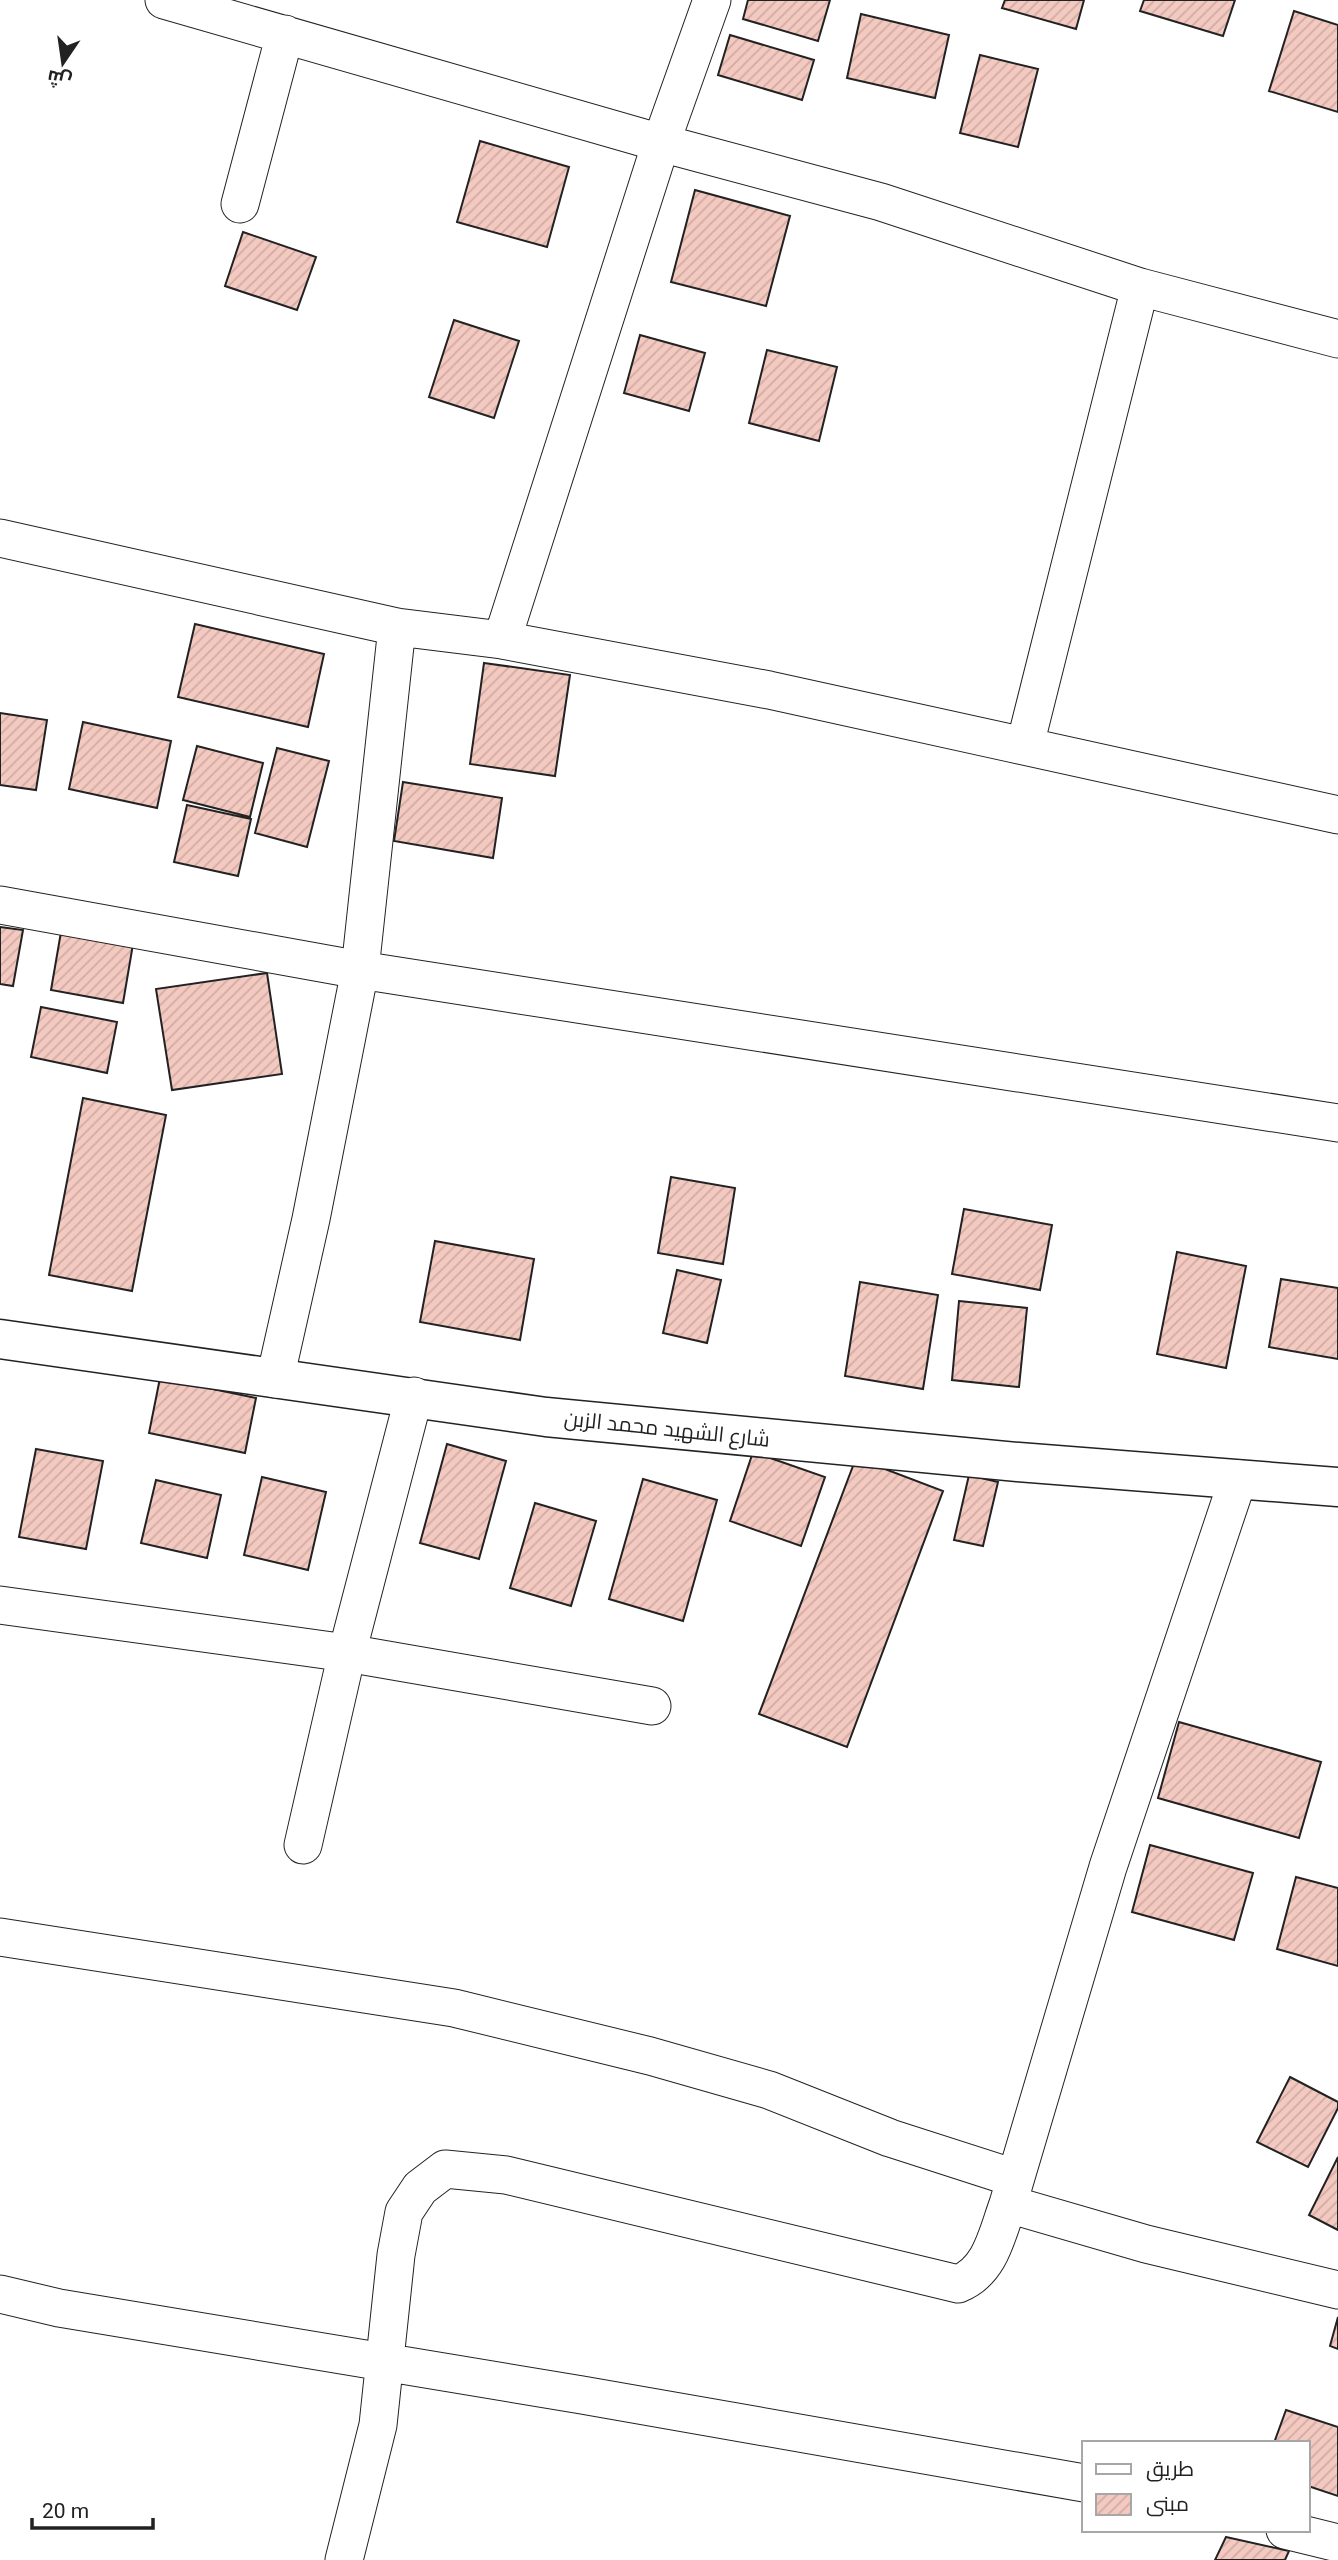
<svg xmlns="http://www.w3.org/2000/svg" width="1338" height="2560" font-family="Roboto,Cairo,sans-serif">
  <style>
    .building { fill: url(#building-hatch); stroke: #222; stroke-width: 2 }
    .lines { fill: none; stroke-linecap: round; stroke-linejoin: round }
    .minor-casing { stroke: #222; stroke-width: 39 }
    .tertiary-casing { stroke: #222; stroke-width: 41 }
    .minor { stroke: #fff; stroke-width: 37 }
    .tertiary { stroke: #fff; stroke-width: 38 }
    .labels { text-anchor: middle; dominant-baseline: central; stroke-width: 5; stroke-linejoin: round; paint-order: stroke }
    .street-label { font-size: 21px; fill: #222; stroke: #fff }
  </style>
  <defs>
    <pattern id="building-hatch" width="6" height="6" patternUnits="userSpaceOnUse" patternTransform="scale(1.75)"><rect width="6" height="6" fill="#f3c9c0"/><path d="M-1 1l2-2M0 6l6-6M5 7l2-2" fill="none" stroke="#d0aca5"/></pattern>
  </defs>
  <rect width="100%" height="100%" fill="#fff"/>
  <path class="building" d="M748,0H830L818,41L743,19Z
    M1005,0H1084L1076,29L1002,8Z
    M1144,0H1235L1223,36L1140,11Z
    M1294,11L1338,25V112L1269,91Z
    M861,14L949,35L935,98L847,78Z
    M730,35L814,60L802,100L718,75Z
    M980,55L1038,69L1018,147L960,133Z
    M480,141L569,167L547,247L457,222Z
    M695,190L790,216L766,306L671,282Z
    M243,232L316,257L297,310L225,286Z
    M454,320L519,341L494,418L429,397Z
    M640,335L705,353L689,411L624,393Z
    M767,350L837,367L819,441L749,423Z
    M195,624L324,654L308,727L178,697Z
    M484,663L570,675L555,776L470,764Z
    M0,713L47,720L36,790L0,785Z
    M83,722L171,741L157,808L69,789Z
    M197,746L263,763L250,817L183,800Z
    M277,748L329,761L307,847L255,833Z
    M403,782L502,798L493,858L394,841Z
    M187,805L251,819L238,876L174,862Z
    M0,927L23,930L13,986L0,984Z
    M61,932L133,944L123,1003L51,990Z
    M267,973L282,1074L172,1090L156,989Z
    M41,1007L117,1022L107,1073L31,1057Z
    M83,1098L166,1115L132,1291L49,1275Z
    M671,1177L735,1188L723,1264L658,1253Z
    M964,1209L1052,1225L1040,1290L952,1274Z
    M435,1241L534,1259L520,1340L420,1322Z
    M1177,1252L1246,1266L1226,1368L1157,1354Z
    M677,1270L721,1280L707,1343L663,1333Z
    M1281,1279L1338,1288V1359L1269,1347Z
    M860,1282L938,1295L923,1389L845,1376Z
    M959,1301L1027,1308L1019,1387L952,1380Z
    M160,1378L256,1398L245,1453L149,1433Z
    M447,1444L506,1461L479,1559L420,1543Z
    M36,1449L103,1461L86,1549L19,1537Z
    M753,1452L825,1477L801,1546L730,1521Z
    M856,1458L943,1491L847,1747L759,1714Z
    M969,1475L998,1482L983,1546L954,1540Z
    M262,1477L326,1492L308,1570L244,1555Z
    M643,1479L717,1500L683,1621L609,1599Z
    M156,1480L221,1495L207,1558L141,1543Z
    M535,1503L596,1521L571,1606L510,1588Z
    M1179,1722L1321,1762L1299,1838L1158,1798Z
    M1150,1845L1253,1873L1234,1940L1132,1912Z
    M1296,1877L1338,1888V1966L1277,1949Z
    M1290,2077L1338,2102V2108L1308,2167L1257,2142Z
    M1338,2157V2230L1309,2215Z
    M1338,2317V2349L1330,2346Z
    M1286,2410L1338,2427V2496L1308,2486V2443H1274Z
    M1226,2537L1289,2551L1285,2560H1215Z"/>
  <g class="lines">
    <g class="minor-casing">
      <path id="minor" d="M164,0L661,143L881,202L1140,287L1338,339
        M240,204L285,34
        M0,538L397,627L502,640L769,690L1338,815
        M502,640L661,143L712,0
        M1025,745L1140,287
        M0,905L360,970L1338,1123
        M275,1379L311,1219L360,970L397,627
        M1238,1479L1108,1867L1008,2204L1146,2244L1338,2290
        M0,1605L347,1653L652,1706
        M303,1845L347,1653L414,1396
        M0,1937L454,2008L650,2056L769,2090L890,2138L1014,2178
        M0,2294L59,2308L582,2395L1084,2483
        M1285,2530L1338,2543
        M344,2560L378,2425L396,2255L404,2212L420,2188L445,2169L506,2175L958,2284C991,2271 997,2234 1008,2204"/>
    </g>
    <g class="tertiary-casing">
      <path id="tertiary" d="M0,1339L546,1417L1018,1462L1338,1487"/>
    </g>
    <use href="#minor" class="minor"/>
    <use href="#tertiary" class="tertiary"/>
  </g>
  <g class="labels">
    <g class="street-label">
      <text transform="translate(667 1429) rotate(6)">شارع الشهيد محمد الزبن</text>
    </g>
  </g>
  <rect x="1082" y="2441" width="228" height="91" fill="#ffffff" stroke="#a7a7a7" stroke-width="2"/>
  <rect x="1096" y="2464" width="35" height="10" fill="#ffffff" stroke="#a7a7a7" stroke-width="2"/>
  <text x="1146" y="2476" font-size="21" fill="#222222">طريق</text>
  <rect x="1096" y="2494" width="35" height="21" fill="url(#building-hatch)" stroke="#a7a7a7" stroke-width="2"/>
  <text x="1146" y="2511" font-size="21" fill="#222222">مبنى</text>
  <g transform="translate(63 63) rotate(193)" stroke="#ffffff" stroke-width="5" paint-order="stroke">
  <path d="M0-5L12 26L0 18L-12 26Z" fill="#222222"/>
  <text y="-10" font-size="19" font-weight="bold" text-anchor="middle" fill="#222222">ش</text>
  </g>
  <path d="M32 2518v10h121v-10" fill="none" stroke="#222222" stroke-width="3.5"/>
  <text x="42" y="2518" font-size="21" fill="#222222" stroke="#ffffff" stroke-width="5" paint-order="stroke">20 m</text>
</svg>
